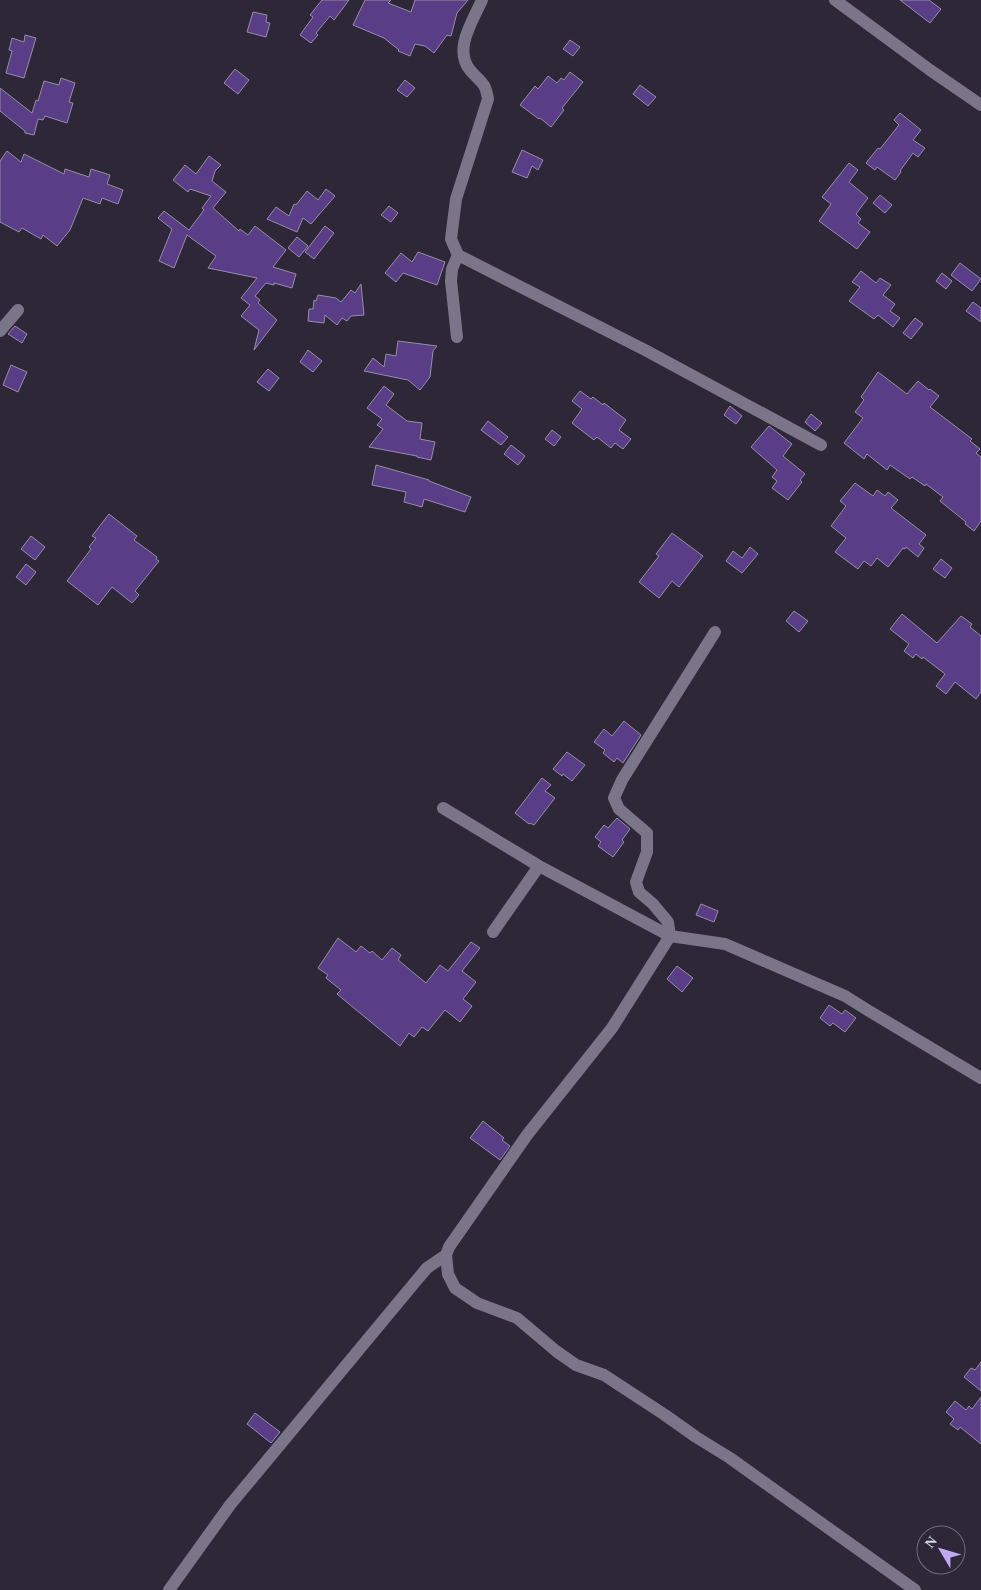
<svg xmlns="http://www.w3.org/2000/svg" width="981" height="1590" font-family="'Times New Roman',serif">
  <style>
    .building { fill: #593d86; stroke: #958fa4 }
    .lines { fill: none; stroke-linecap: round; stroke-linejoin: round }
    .minor { stroke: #7b7589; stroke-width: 12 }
  </style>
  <rect width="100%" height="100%" fill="#2d2738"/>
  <path class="building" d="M322,0H349L334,20L330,16L316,33L318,35L311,43L300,35L313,17L310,15Z
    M365,0H391L388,3L411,12L415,0H468L457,13L451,36L447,35L434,53L425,46L415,44L410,56L398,51L399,50L384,38L353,25Z
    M900,0H929L941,9L930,23Z
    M253,12L267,15L266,22L270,23L266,37L247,32Z
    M25,35L36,38L24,78L6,73L12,51L9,50L12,38L24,42Z
    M570,40L580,47L573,56L563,49Z
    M235,69L249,80L238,94L224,83Z
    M570,72L583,82L562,108L564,110L551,127L540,118L539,119L520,105L535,86L538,89L548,76L557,83L561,78L564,80Z
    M61,78L75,83L69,102L73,103L67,123L45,116L43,120L38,119L34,135L25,133V131L0,111V88L32,113L36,100L38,101L44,81L59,85Z
    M405,80L415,88L407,97L397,90Z
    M640,85L656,97L648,106L633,94Z
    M900,113L921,130L913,140L925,148L918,157L913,153L900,171L901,172L895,180L877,167L875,170L866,163L878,148L880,149L899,125L894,120Z
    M522,150L543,160L538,170L532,166L527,178L512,172Z
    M7,151L21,162L24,154L64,174L65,169L89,177L91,169L110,175L107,184L123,190L118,204L102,198L100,204L83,198L70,230L57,246L43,235L41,239L22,228L19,232L0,222V161Z
    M209,156L221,165L215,171L212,181L226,192L213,208L239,231L240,229L248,235L255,226L286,250L273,267L296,274L292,288L274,283V285L266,283L255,296L260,300L258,303L277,320L254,350L259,330L241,316L250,305L241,298L257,278L208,268L216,256L187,235L174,268L159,261L172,229L158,218L164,211L189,230L204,210L202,208L211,196L190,189L188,192L173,180L185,165L196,174Z
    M849,163L858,170L849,182L868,198L856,214L861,219L858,223L870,232L857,249L819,221L831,204L822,197Z
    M326,189L335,196L311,224L303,218L297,232L267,219L276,207L289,216L294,204L296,205L307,191L318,200Z
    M880,195L892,205L885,213L873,203Z
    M389,206L398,213L391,222L381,215Z
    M325,226L334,233L314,259L305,252Z
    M297,237L308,246L299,257L288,248Z
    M418,252L445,262L437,285L403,273L396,282L385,273L401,253L412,262Z
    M960,263L981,279L972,291L951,275Z
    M861,271L876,283L880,278L891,285L883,295L895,304L890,311L900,318L893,327L878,315L874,319L849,301L860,287L852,282Z
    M942,273L952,281L946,289L936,281Z
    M361,284L364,315L351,316L347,321L342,318L337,325L325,315L324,323L308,321L309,309H313L314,300L316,301L318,295L336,298L341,302L351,290L355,293Z
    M973,302L981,308V322L966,311Z
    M915,318L923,324L911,339L903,333Z
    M15,326L27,334L22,343L8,334Z
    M398,341L437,346L433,351L430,377L420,390L408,380L364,371L373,358L384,367L386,354L396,356Z
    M308,350L322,361L313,372L300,362Z
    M11,365L27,372L18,392L3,385Z
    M268,369L279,378L269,391L257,382Z
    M878,372L907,394L918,381L929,390L930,389L939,396L930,407L972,439L970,441L980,449L976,453L981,457V521L974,531L965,524L966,522L940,501L943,497L926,484L925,486L912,477L910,479L890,465L887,470L867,454L864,459L844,443L863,418L855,412L864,400L861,397Z
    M384,386L394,394L386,405L407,421L422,423L420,439L435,442L431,460L417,457V456L369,447L383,429L377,425L382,419L367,408Z
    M580,391L591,399L593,397L603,405L604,403L626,420L619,430L631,439L623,449L615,443L611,448L597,437L594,440L572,423L582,409L572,401Z
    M730,406L742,416L736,424L724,415Z
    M811,414L822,423L815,431L805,422Z
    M488,421L508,437L501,445L481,430Z
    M769,426L792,444L783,456L805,474L800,480L802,482L788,500L772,488L777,481L772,477L777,470L751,447Z
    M552,430L561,437L554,446L545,439Z
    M511,445L525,456L518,465L504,454Z
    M376,465L429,480V481L471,497L465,512L424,499L422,507L404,502L406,492L372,485Z
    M855,483L873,496L877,490L885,496L888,492L898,500L891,508L926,535L919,544L924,548L918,557L906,547L905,549L903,548L888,567L877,558L871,566L864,561L858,569L835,552L846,538L831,526L846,506L840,501Z
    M109,514L137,536L134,540L157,557L156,559L159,561L135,591L139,595L132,603L112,587L98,605L67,581L91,549L89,547L96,538L92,536Z
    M672,533L703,556L679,587L672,581L659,598L639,582L659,556L656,554Z
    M31,536L45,547L35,560L21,549Z
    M750,547L758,554L742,573L726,561L733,551L742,558Z
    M941,559L952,568L945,578L933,569Z
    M26,564L36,572L26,585L16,577Z
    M794,611L808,621L799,632L786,621Z
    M902,614L937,643L961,616L972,624L970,627L981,636V692L976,699L955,682L946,694L936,686L945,674L923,657L922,659L916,654L913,658L904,651L909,644L890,629Z
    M624,721L641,735L623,763L617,758L614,762L603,753L605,750L594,742L604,729L612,736Z
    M567,752L585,765L572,781L563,774L562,776L553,769Z
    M542,778L551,785L545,791L555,798L534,825L530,823L529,824L515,813Z
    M617,818L630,829L622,840L624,842L613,857L598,846L601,842L595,837L604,825L608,828Z
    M701,904L718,911L714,922L696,915Z
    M338,938L356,952L361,946L370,953L372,951L382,960L392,948L401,955L398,960L426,983L440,965L448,971L471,942L480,948L462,971L476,982L463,999L472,1006L460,1022L445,1010L428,1031L422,1027L414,1037L409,1033L400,1046L337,994L341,990L326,978L328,975L318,968Z
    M677,966L693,978L682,992L667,979Z
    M829,1005L842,1014L845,1010L856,1018L845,1032L833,1023L830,1026L820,1018Z
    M483,1121L504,1138L502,1140L510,1146L500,1160L470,1138Z
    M981,1362V1391L964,1377L971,1368L975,1370Z
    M981,1397V1444L960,1427L958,1430L950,1424L954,1419L946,1412L955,1401L966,1410L969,1406L972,1409Z
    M255,1413L280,1432L271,1443L247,1424Z"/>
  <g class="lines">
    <path class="minor" d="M482,0C473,21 453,49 470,70C481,83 485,81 488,99L456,199L451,239L458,255L645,350L821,445
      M835,0L930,70L981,105
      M0,331L18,310
      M457,337L451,281L452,269L458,255
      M443,808L539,866L670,936L725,944L845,996L869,1011L981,1078
      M493,932L539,866
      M446,1255L448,1274L455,1288L477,1303L517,1318L556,1351L576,1365L604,1375L665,1415L696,1437L730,1458L915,1590
      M169,1590L230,1505L416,1281L427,1268L446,1255L449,1247L527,1135L612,1028L670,936L668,922L653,904L639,892L636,882L647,852V833L619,809L614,798L622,780L715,632"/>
  </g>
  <g transform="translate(941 1550) rotate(308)"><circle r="24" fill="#2d2738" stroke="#726d7c"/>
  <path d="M0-4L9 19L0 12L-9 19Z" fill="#c0a8f3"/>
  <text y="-8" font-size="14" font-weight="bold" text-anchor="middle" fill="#dad7e2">N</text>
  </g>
</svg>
